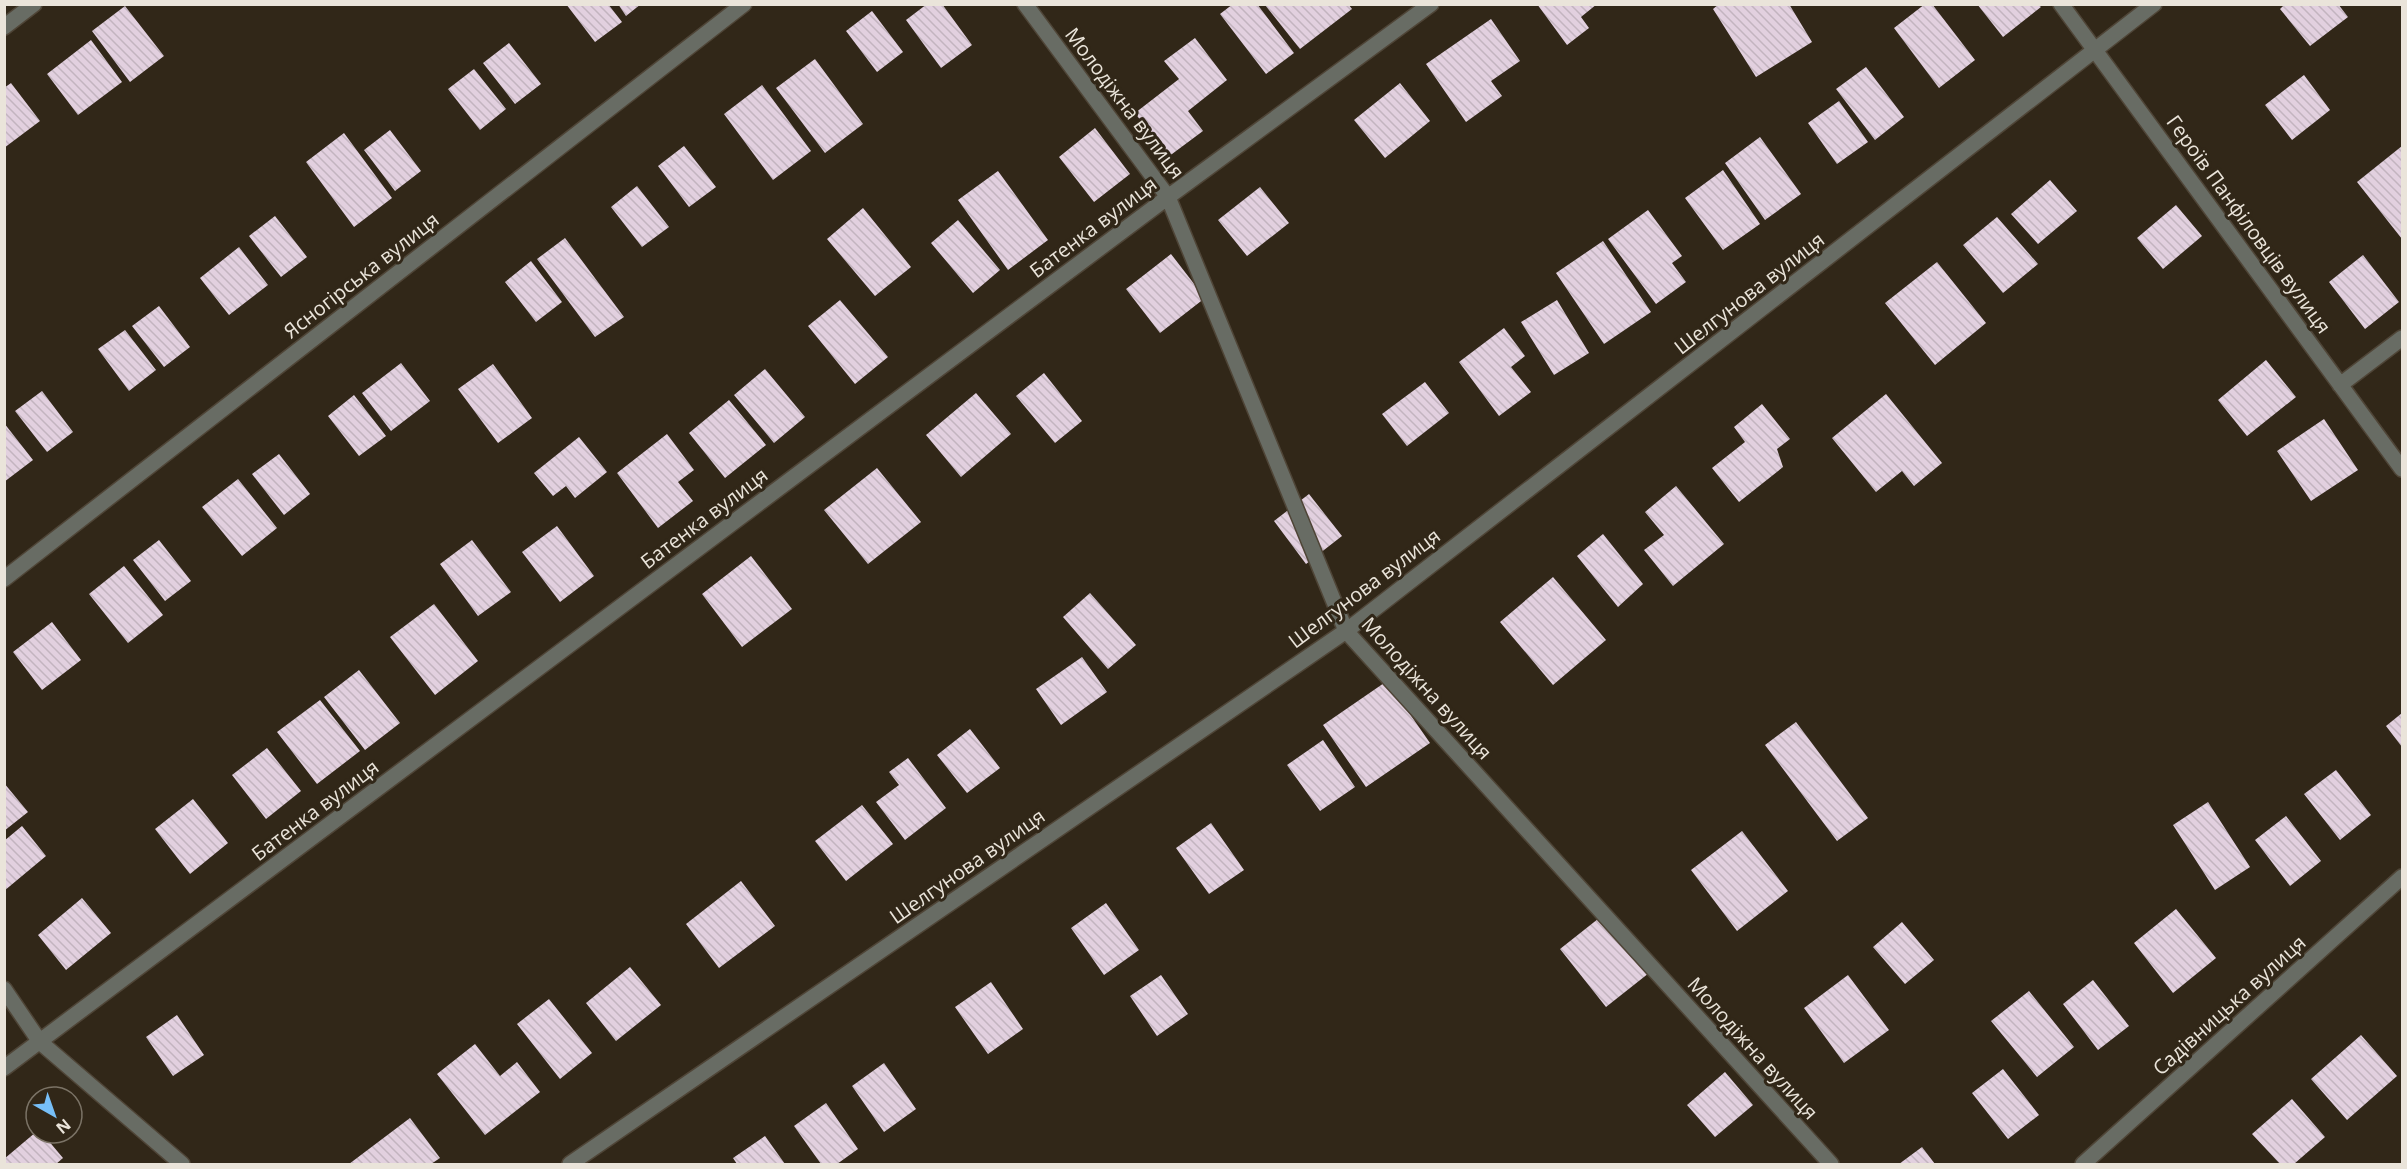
<svg xmlns="http://www.w3.org/2000/svg" width="2407" height="1169" font-family="'Open Sans',sans-serif">
  <style>
    .building { fill: url(#building-back-hatch) }
    .lines { fill: none; stroke-linecap: round; stroke-linejoin: round }
    .minor-casing { stroke: #4f4537; stroke-width: 18 }
    .tertiary-casing { stroke: #4f4537; stroke-width: 18 }
    .minor { stroke: #686c64; stroke-width: 15 }
    .tertiary { stroke: #686c64; stroke-width: 15 }
    .labels { text-anchor: middle; dominant-baseline: central; stroke-width: 6; stroke-linejoin: round; paint-order: stroke }
    .street-label { font-size: 20px; fill: #eae4da; stroke: #312718 }
  </style>
  <defs>
    <pattern id="building-back-hatch" width="6" height="6" patternUnits="userSpaceOnUse" patternTransform="scale(1.5)"><rect width="6" height="6" fill="#e2d0df"/><path d="M-1 5l2 2M0 0l6 6M5-1l2 2" fill="none" stroke="#c3b4bf"/></pattern>
  </defs>
  <rect width="100%" height="100%" fill="#312718"/>
  <path class="building" d="M566,4H608L622,22L595,42Z
    M618,4H641L626,16Z
    M927,4H942L972,45L941,68L906,20Z
    M1233,4H1257L1294,53L1266,74L1220,14Z
    M1348,4L1352,9L1300,49L1265,5Z
    M1537,4H1597L1581,17L1589,28L1567,45Z
    M1719,4H1789L1812,42L1756,77L1713,9Z
    M1925,4H1932L1975,60L1939,88L1894,28Z
    M1977,4H2038L2041,7L2003,37Z
    M2285,4H2338L2348,17L2310,46L2280,9Z
    M125,6L164,56L130,82L92,31Z
    M872,11L903,52L877,72L846,31Z
    M1491,19L1520,61L1491,81L1502,96L1466,122L1426,64Z
    M1195,38L1227,80L1188,111L1203,131L1168,157L1135,113L1179,79L1164,61Z
    M91,40L122,82L78,115L47,74Z
    M509,43L541,84L515,104L483,63Z
    M815,59L863,124L825,153L776,88Z
    M1866,67L1904,117L1875,140L1836,89Z
    M474,69L506,109L480,130L448,89Z
    M2304,75L2330,110L2292,140L2265,105Z
    M11,83L40,121L4,148V88Z
    M1400,83L1430,121L1385,158L1354,120Z
    M762,85L811,151L773,180L724,114Z
    M1839,101L1868,142L1837,164L1808,123Z
    M1095,128L1130,174L1094,202L1059,157Z
    M390,130L421,171L395,191L364,150Z
    M344,133L392,198L354,227L306,162Z
    M1760,137L1801,194L1765,220L1725,163Z
    M684,146L716,187L689,207L658,166Z
    M2402,146V239L2357,182Z
    M1723,170L1760,224L1723,250L1685,198Z
    M998,171L1048,240L1008,270L958,200Z
    M2050,180L2077,211L2038,244L2011,214Z
    M637,186L669,227L642,247L611,207Z
    M1260,187L1289,223L1247,256L1218,220Z
    M2176,205L2202,236L2163,269L2137,238Z
    M863,208L911,267L875,296L827,239Z
    M1648,210L1682,256L1672,263L1686,282L1656,304L1608,239Z
    M275,216L307,257L281,277L249,236Z
    M1997,217L2038,264L2003,293L1963,245Z
    M958,220L1000,270L973,293L931,243Z
    M565,238L624,317L595,337L537,259Z
    M1603,241L1651,312L1604,344L1556,273Z
    M239,247L268,285L229,315L200,278Z
    M1171,254L1205,298L1160,333L1126,289Z
    M2363,255L2399,302L2365,329L2329,282Z
    M531,261L562,302L536,322L505,282Z
    M1937,262L1986,323L1935,365L1885,303Z
    M840,300L888,357L855,384L808,326Z
    M1557,300L1589,353L1554,375L1521,322Z
    M159,306L190,347L164,367L132,326Z
    M1504,328L1525,356L1511,367L1531,392L1499,416L1459,362Z
    M125,330L156,370L129,391L98,349Z
    M2266,360L2296,397L2247,436L2218,400Z
    M401,363L430,401L391,431L362,393Z
    M493,364L532,418L498,443L458,389Z
    M765,369L805,417L774,443L734,395Z
    M1044,373L1082,421L1055,443L1016,396Z
    M1425,382L1449,413L1407,446L1382,414Z
    M42,391L73,432L47,452L15,411Z
    M976,393L1011,434L961,477L926,435Z
    M1886,394L1942,463L1914,486L1902,471L1876,492L1832,438Z
    M354,395L386,436L359,456L328,416Z
    M729,400L766,445L725,478L689,433Z
    M1762,404L1790,439L1777,449L1783,467L1739,502L1712,468L1745,442L1734,427Z
    M2324,419L2358,470L2311,501L2277,451Z
    M4,423L33,460L4,482Z
    M667,434L694,470L678,482L693,501L658,528L617,473Z
    M579,437L607,472L575,498L566,486L553,496L534,473Z
    M279,454L310,494L284,515L252,474Z
    M877,468L921,522L868,564L824,510Z
    M238,479L277,528L242,556L202,507Z
    M1676,486L1724,544L1673,586L1644,550L1664,535L1645,512Z
    M1309,494L1342,536L1306,564L1274,521Z
    M557,526L594,576L560,602L522,552Z
    M1603,534L1643,584L1618,607L1577,556Z
    M159,540L191,581L165,601L133,560Z
    M472,540L511,592L478,616L440,564Z
    M751,556L792,609L742,647L702,594Z
    M124,566L163,615L128,643L89,594Z
    M1553,577L1606,640L1553,685L1500,622Z
    M1090,593L1136,645L1108,669L1063,617Z
    M434,604L478,661L435,695L390,637Z
    M52,622L81,660L42,690L13,652Z
    M1082,657L1107,692L1061,725L1036,689Z
    M359,670L400,723L365,750L324,697Z
    M1387,681L1430,743L1366,787L1323,725Z
    M320,700L360,751L317,784L277,732Z
    M2402,713V747L2386,726Z
    M1796,722L1868,818L1837,841L1765,745Z
    M970,729L1000,768L967,793L937,755Z
    M1323,740L1355,787L1320,811L1287,765Z
    M267,748L301,791L266,819L232,775Z
    M908,758L946,808L905,840L876,802L899,785L889,772Z
    M2336,770L2371,815L2340,840L2304,794Z
    M4,783L28,812L4,831Z
    M193,799L228,843L190,874L155,829Z
    M2208,802L2250,867L2215,890L2173,825Z
    M862,805L893,844L846,881L815,841Z
    M2286,816L2321,861L2290,886L2255,840Z
    M1211,823L1244,870L1209,894L1176,848Z
    M22,826L46,856L4,891V841Z
    M1742,831L1788,891L1737,931L1691,870Z
    M741,881L775,926L719,968L686,924Z
    M82,898L111,933L66,970L38,935Z
    M1106,903L1139,950L1104,975L1071,928Z
    M2176,909L2216,958L2173,993L2134,943Z
    M1603,915L1649,973L1606,1007L1560,949Z
    M1902,922L1934,960L1905,984L1873,947Z
    M630,967L661,1005L616,1041L586,1003Z
    M1161,975L1188,1014L1157,1036L1130,996Z
    M1848,975L1889,1030L1844,1063L1804,1008Z
    M2093,980L2129,1026L2098,1050L2063,1004Z
    M991,982L1023,1029L988,1054L955,1007Z
    M2029,991L2074,1047L2037,1077L1991,1021Z
    M549,999L592,1053L560,1079L517,1024Z
    M177,1015L204,1055L173,1076L146,1037Z
    M2361,1035L2397,1076L2347,1120L2311,1079Z
    M475,1044L500,1076L517,1062L540,1092L485,1135L437,1074Z
    M884,1063L916,1109L884,1132L852,1086Z
    M2003,1069L2039,1115L2008,1139L1972,1093Z
    M1725,1072L1753,1105L1715,1137L1687,1105Z
    M2292,1099L2325,1137L2294,1164H2280L2252,1134Z
    M826,1103L858,1149L837,1164H821L794,1126Z
    M410,1118L440,1158L431,1164H349Z
    M36,1132L42,1133L63,1158L56,1164H4V1159Z
    M765,1136L785,1164H737L733,1158Z
    M1922,1147L1935,1164H1899Z"/>
  <g class="lines">
    <g class="minor-casing">
      <path id="minor" d="M1025,4L1168,197L1346,631L1831,1164
        M2061,4L2402,469
        M2340,385L2402,338
        M4,579L744,4
        M4,989L40,1042L182,1164
        M4,1068L1168,197L1431,4
        M570,1164L1346,631L2154,4
        M2083,1164L2402,877"/>
    </g>
    <g class="tertiary-casing">
      <path id="tertiary" d="M4,27L34,4"/>
    </g>
    <use href="#minor" class="minor"/>
    <use href="#tertiary" class="tertiary"/>
  </g>
  <g class="labels">
    <g class="street-label">
      <text transform="translate(1125 103) rotate(53)">Молодіжна вулиця</text>
      <text transform="translate(2249 224) rotate(54)">Героїв Панфіловців вулиця</text>
      <text transform="translate(1093 227) rotate(-37)">Батенка вулиця</text>
      <text transform="translate(361 275) rotate(-38)">Ясногірська вулиця</text>
      <text transform="translate(1749 293) rotate(-38)">Шелгунова вулиця</text>
      <text transform="translate(704 518) rotate(-37)">Батенка вулиця</text>
      <text transform="translate(1364 588) rotate(-37)">Шелгунова вулиця</text>
      <text transform="translate(1427 688) rotate(48)">Молодіжна вулиця</text>
      <text transform="translate(315 810) rotate(-37)">Батенка вулиця</text>
      <text transform="translate(967 866) rotate(-35)">Шелгунова вулиця</text>
      <text transform="translate(2229 1005) rotate(-42)">Садівницька вулиця</text>
      <text transform="translate(1753 1048) rotate(48)">Молодіжна вулиця</text>
    </g>
  </g>
  <rect width="2407" height="1169" fill="none" stroke="#eae4da" stroke-width="12"/>
  <g transform="translate(54 1115) rotate(140)"><circle r="28" fill="#312718" stroke="#7b7366" stroke-width="1.5"/>
  <path d="M0-4.5L10 22L0 15L-10 22Z" fill="#77bff7"/>
  <text y="-9" font-size="16" font-weight="bold" text-anchor="middle" fill="#eae4da">N</text>
  </g>
</svg>
